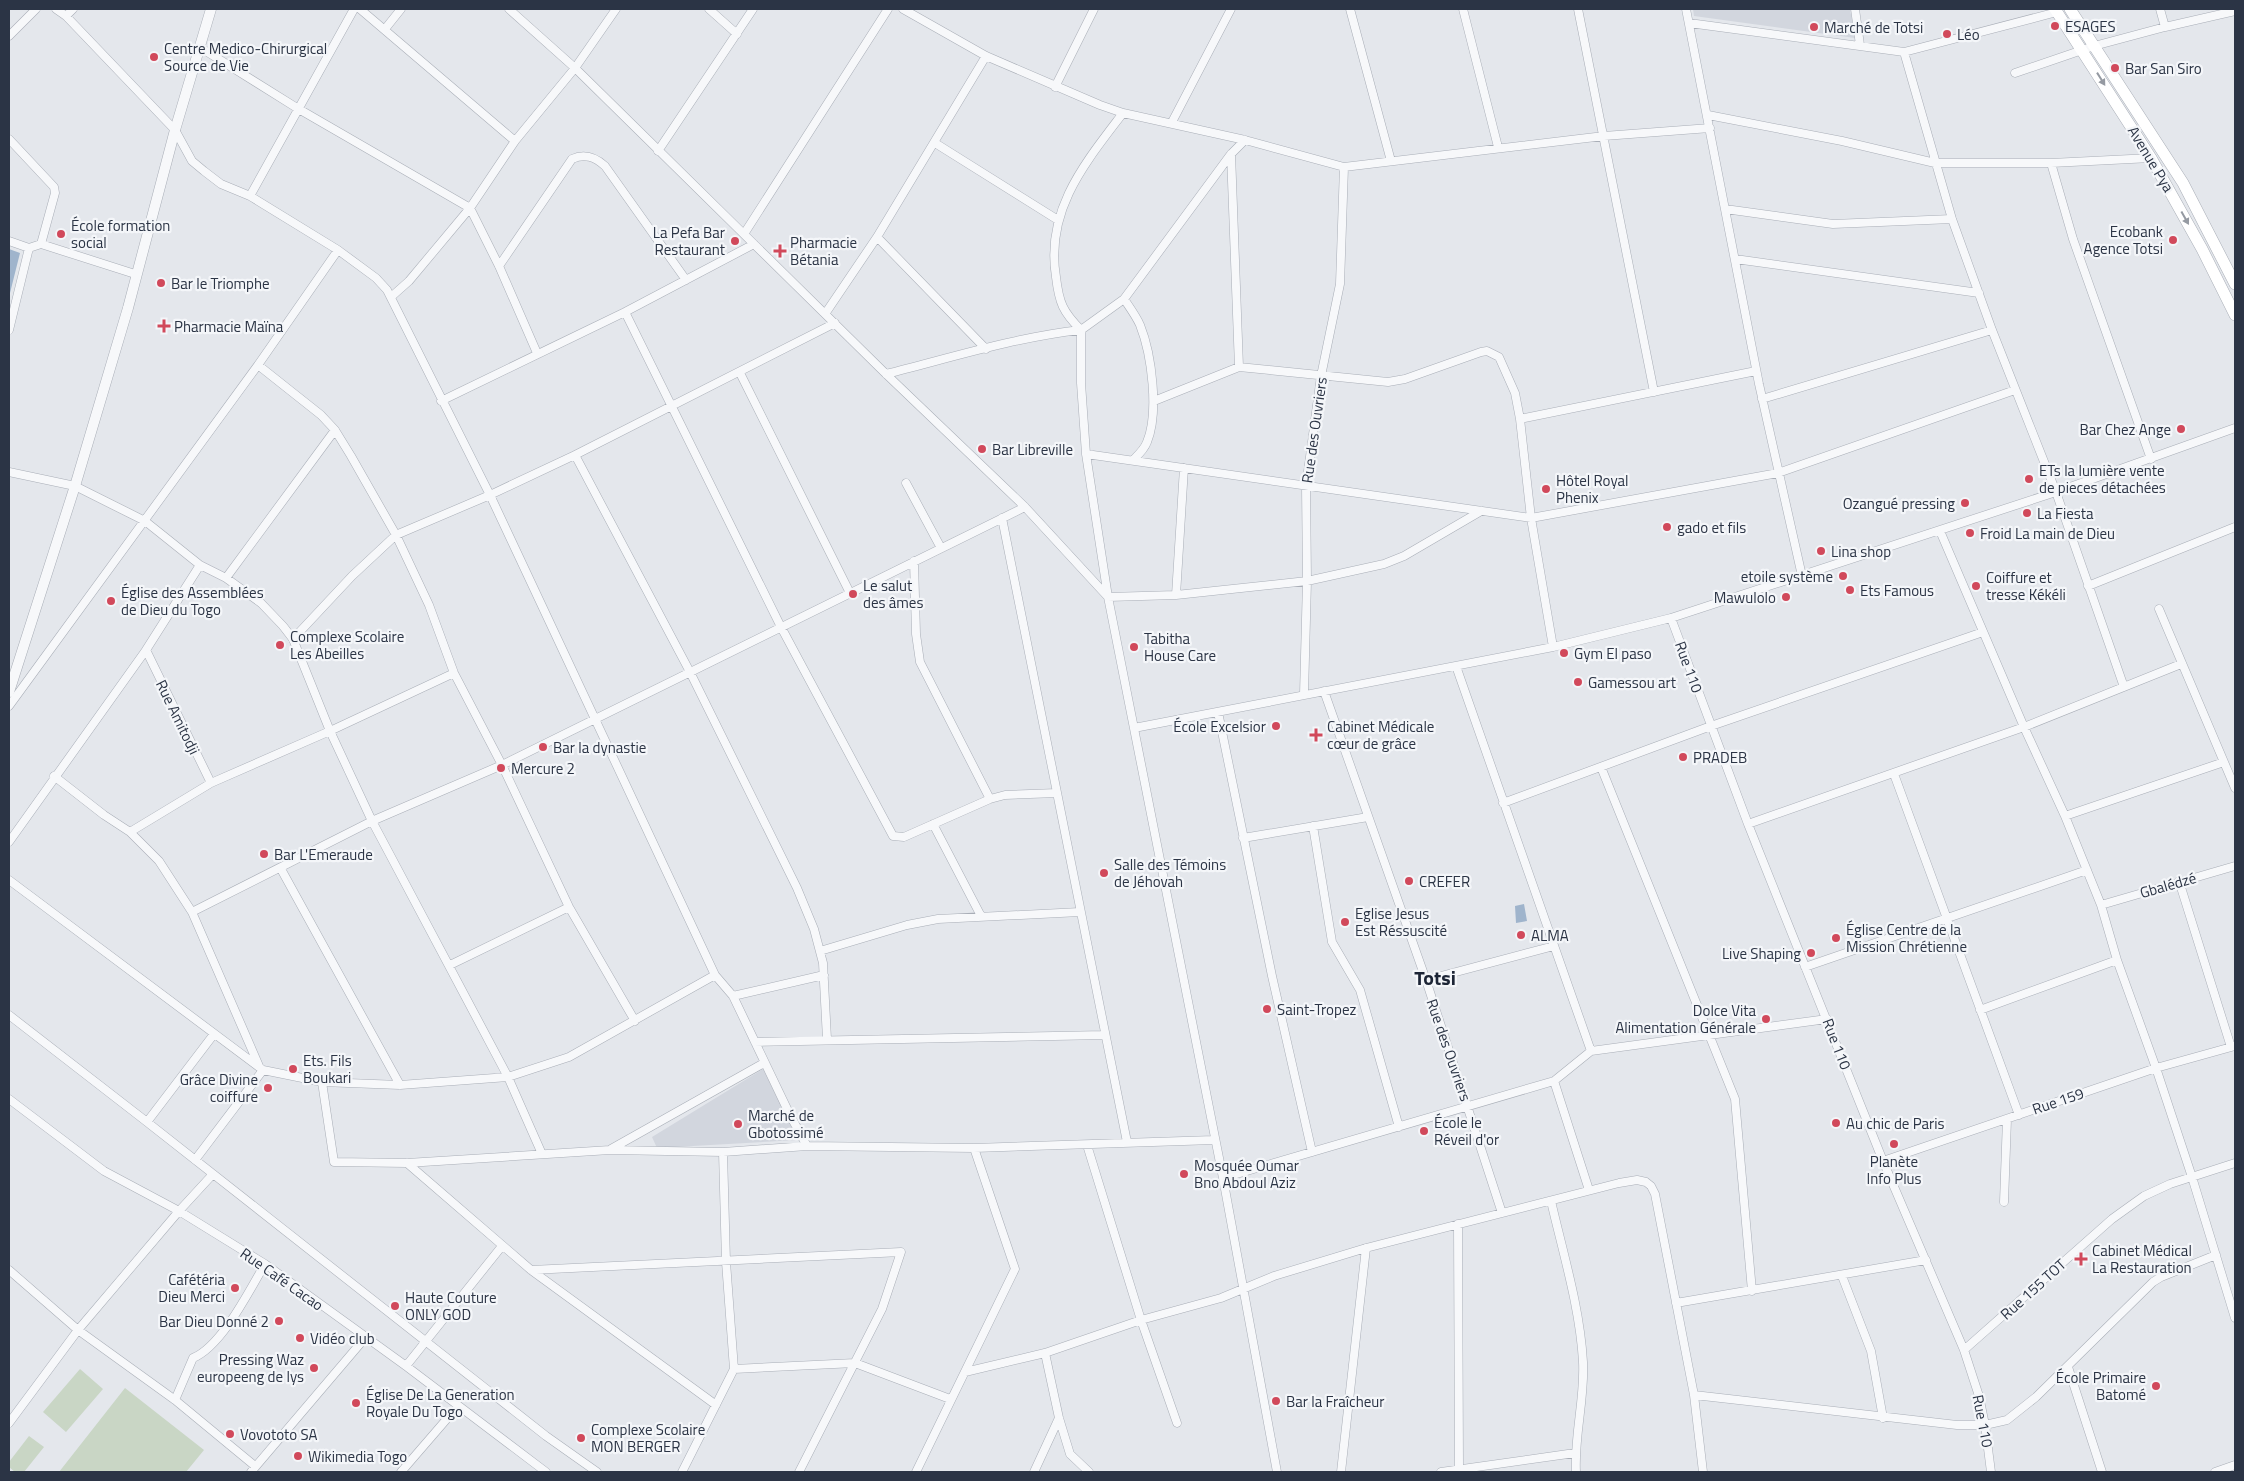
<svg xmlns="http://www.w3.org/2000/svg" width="2244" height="1481" font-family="'Titillium Web',sans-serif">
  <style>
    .built { fill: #d2d6de }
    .green { fill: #c9d6c5 }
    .water { fill: #9fb4cc }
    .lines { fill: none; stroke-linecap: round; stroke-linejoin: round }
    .minor-casing { stroke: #a9aeb7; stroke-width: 9 }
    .tertiary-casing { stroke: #a9aeb7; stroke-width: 11 }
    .secondary-casing { stroke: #a9aeb7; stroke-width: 12 }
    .minor { stroke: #f7f8fa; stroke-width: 8 }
    .tertiary { stroke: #f7f8fa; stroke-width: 10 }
    .secondary { stroke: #fff; stroke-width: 11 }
    .oneway { fill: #959aa2 }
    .poi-dot { fill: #d1495b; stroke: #f4f6f9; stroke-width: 2 }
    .labels { text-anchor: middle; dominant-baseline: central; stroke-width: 4.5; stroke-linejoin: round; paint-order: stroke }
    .poi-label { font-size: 15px; fill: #2b3445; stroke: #f4f6f9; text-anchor: start }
    .street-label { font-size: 15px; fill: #2b3445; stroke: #f4f6f9 }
    .district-label { font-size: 20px; font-weight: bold; fill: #1d2536; stroke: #f4f6f9 }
  </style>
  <rect width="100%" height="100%" fill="#e4e7ec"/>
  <path class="built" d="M1693,9H1850L1855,38L1694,16Z
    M763,1069L798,1140L657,1148L652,1137Z"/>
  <path class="green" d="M80,1369L103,1389L66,1432L43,1412Z
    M125,1388L204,1450L186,1472H59Z
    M29,1436L44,1447L24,1472H15L9,1467V1462Z"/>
  <path class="water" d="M9,249L20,253L9,297Z
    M1524,904L1527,921L1516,923L1515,906Z"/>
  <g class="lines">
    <g class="minor-casing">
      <path id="minor" d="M56,9L66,16L175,130L192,161L204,171L221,184L250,196L338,250L376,278L387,290L490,495L715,975L733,996L790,1115L807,1146
        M360,9L515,141
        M509,9L575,68L886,374L1025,507L1108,597L1176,595L1307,581L1384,564L1404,556L1481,511
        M709,9L737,34
        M903,9L986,56L1100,105L1123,113L1245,140L1344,167L1604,136L1710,128
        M1350,9L1391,161
        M1463,9L1498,147
        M1578,9L1654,392
        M1686,9L1759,384L1802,576
        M1855,9L1860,45
        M2160,9L2165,27
        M66,16L73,9
        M1689,23L1904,52L2057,12
        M385,29L401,9
        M9,36L36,9
        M201,48L297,108L470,208L499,266L537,353
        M1904,52L1952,219L1992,330L2056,492L2124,687
        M2015,73L2094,46L2165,27L2235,11
        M1055,87L1094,9
        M1123,113C1085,163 1045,210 1056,277C1059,303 1063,312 1081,330L1124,299L1231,154L1245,140
        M1708,115L1842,141L1935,163H2051L2151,158
        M1172,122L1231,9
        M9,139L54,187L55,193L41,244
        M935,143L1058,220
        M658,151L753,9
        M2051,163L2073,239L2151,459
        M250,196L354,9
        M1725,209L1833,224L1952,219
        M744,234L888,9
        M877,237L986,349
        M9,241L29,248L41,244L135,274
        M1735,259L1979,293
        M499,266L572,159C585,153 595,157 605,166L686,280
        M391,297L409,281L470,208L515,141L575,68L616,9
        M1124,299C1130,308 1136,316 1140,325C1152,355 1159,413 1147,442C1144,450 1138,455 1133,460
        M625,312L781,627L893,836L904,837L990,799L1005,795L1057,793
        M825,314L877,237L986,56
        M9,330L29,248
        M258,365L321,415L335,430L351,456L396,535L429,605L454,673L502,765L569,907L635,1021
        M1239,367L1388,382L1405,379L1481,352L1487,351L1499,357L1515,393L1520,419L1531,518L1553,647
        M740,373L850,593
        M886,374C950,358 1016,337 1081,330V383L1086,454L1108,597L1223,1178L1277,1472
        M1762,399L1992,330
        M441,401L625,312L754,244
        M1154,401L1239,367L1231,154
        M1520,419L1756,371
        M1086,454L1531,518L1778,473L2015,390
        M575,455L690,672L797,888L814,929L823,963L827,1039
        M9,472L75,486L145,521L200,565L226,578L261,603L283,626L293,639L330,731L372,821L508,1077L542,1154
        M906,483L941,548
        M1002,518L1127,1142
        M1940,531L2024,727L2065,816L2101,905L2117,960L2156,1068L2192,1177L2235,1318
        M914,561L916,634L920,662L990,799
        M226,578L335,430
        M2088,586L2235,527
        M1176,595L1184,468
        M2159,609L2235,788
        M1671,618L1748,824L1883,1161L1964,1350L1979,1396L1985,1425L1991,1472
        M293,639L352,576L396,535L490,495L575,455L835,323
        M146,650L211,783
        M1456,666L1591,1051
        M1324,691L1426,980L1502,1213
        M1304,694L1307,581L1306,486L1321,376L1340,284L1344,167
        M9,706L258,365L338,250
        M1218,712L1272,976L1312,1152
        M1134,728L1553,647L1671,618L2056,492L2235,428
        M1601,767L1735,1099L1752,1291
        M1894,774L2019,1115
        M54,776L104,815L130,832L159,861L192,912L259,1066
        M1503,803L1711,726L1983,632
        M2065,816L2224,762
        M933,824L981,916
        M1748,824L2024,727L2181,664
        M1313,826L1332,942L1360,990L1399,1127
        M130,832L211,783L330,731L454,673
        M1243,838L1368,817
        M9,842L146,650L200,565
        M281,869L400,1085
        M9,880L263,1070L322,1082L400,1085L508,1077L569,1057L715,975
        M2179,881L2231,1047
        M2101,905L2235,866
        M192,912L372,821L502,765L1025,507
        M820,951L907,925L938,919L1080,912
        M450,965L569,907
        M1805,967L2087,870
        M1426,980L1554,946
        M733,996L824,975
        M1980,1010L2117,960
        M9,1015L147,1122L214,1034
        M755,1042L1105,1035
        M1554,1081L1589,1190
        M322,1082L334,1162L407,1163L610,1150L723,1152L807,1146L974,1148L1214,1140
        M9,1099L104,1171L179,1211L265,1264L406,1366L546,1472
        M147,1122L546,1436L597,1472
        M1087,1145L1141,1320L1177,1423
        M611,1149L764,1063
        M195,1160L263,1070
        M1883,1161L2156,1068L2235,1046
        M407,1163L531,1270L716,1405
        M1223,1178L1554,1081L1591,1051L1827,1019
        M1551,1201C1563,1253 1580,1308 1583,1362C1585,1399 1574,1435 1576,1472
        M2004,1202L2007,1119
        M1458,1224L1459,1469
        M9,1270L78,1330L175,1400L255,1466
        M531,1270L901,1252L882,1309L799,1472
        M1842,1276L1871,1351L1883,1418
        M1676,1303L1926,1260
        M1964,1350L2112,1219L2144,1196L2170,1184L2235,1163
        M1045,1353L1059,1418L1070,1454L1089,1472
        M406,1366L502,1246
        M2068,1367L2102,1472
        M734,1369L855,1363L950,1399
        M965,1372L1045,1353L1141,1320L1221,1298L1274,1276L1366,1248L1619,1183L1637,1180L1646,1182L1651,1186L1655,1194L1694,1395L1703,1472
        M1694,1395L1957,1425H1985L2007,1420L2036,1397L2153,1282L2161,1277L2216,1255
        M175,1400L193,1358C222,1346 249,1291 265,1264
        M9,1423L78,1330L179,1211L213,1174
        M251,1472L365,1338
        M401,1472L458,1406
        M682,1472L734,1369L726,1262L723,1152
        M916,1472L1015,1269L974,1148
        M1034,1472L1059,1418
        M1341,1472L1366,1248
        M1441,1472L1575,1453
        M2215,1472L2235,1465"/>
    </g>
    <g class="tertiary-casing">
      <path id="tertiary" d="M9,692L75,486L128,308L175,130L211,9"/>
    </g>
    <g class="secondary-casing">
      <path id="secondary" d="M2055,9L2151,158L2202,249L2235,315
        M2070,9L2183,183L2235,284"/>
    </g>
    <use href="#minor" class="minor"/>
    <use href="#tertiary" class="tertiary"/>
    <use href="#secondary" class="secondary"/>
  </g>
  <defs><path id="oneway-solid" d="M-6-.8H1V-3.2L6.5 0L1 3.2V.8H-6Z" transform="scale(1.25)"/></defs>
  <g class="oneway">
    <use href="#oneway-solid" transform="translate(2101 79) rotate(58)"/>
    <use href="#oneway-solid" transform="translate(2185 218) rotate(61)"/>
  </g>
  <g class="poi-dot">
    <circle cx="2055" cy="26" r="5"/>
    <circle cx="1814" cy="27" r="5"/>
    <circle cx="1947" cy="34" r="5"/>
    <circle cx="154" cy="57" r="5"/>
    <circle cx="2115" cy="68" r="5"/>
    <circle cx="61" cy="234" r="5"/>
    <circle cx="2173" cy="240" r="5"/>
    <circle cx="735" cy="241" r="5"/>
    <path d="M777.5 243.5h5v5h5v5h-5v5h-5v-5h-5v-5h5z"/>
    <circle cx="161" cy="283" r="5"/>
    <path d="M161.5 318.5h5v5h5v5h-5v5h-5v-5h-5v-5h5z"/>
    <circle cx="2181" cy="429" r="5"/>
    <circle cx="982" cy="449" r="5"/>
    <circle cx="2029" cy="479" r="5"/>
    <circle cx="1546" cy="489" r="5"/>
    <circle cx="1965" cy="503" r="5"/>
    <circle cx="2027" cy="513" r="5"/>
    <circle cx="1667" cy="527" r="5"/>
    <circle cx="1970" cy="533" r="5"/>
    <circle cx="1821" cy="551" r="5"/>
    <circle cx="1843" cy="576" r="5"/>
    <circle cx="1976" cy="586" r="5"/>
    <circle cx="1850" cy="590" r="5"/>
    <circle cx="853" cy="594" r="5"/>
    <circle cx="1786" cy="597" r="5"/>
    <circle cx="111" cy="601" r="5"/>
    <circle cx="280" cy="645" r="5"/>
    <circle cx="1134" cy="647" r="5"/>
    <circle cx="1564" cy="653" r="5"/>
    <circle cx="1578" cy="682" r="5"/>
    <circle cx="1276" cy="726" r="5"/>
    <path d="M1313.5 727.5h5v5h5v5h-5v5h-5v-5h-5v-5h5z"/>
    <circle cx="543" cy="747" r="5"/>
    <circle cx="1683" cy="757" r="5"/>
    <circle cx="501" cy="768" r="5"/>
    <circle cx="264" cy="854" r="5"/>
    <circle cx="1104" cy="873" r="5"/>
    <circle cx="1409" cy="881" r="5"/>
    <circle cx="1345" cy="922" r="5"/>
    <circle cx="1521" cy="935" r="5"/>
    <circle cx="1836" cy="938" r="5"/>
    <circle cx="1811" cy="953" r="5"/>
    <circle cx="1267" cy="1009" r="5"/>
    <circle cx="1766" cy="1019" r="5"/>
    <circle cx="293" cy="1069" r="5"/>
    <circle cx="268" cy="1088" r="5"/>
    <circle cx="1836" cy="1123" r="5"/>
    <circle cx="738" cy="1124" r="5"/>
    <circle cx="1424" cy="1131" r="5"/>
    <circle cx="1894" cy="1144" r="5"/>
    <circle cx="1184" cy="1174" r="5"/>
    <path d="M2078.5 1251.5h5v5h5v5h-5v5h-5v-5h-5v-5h5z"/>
    <circle cx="235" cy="1288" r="5"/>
    <circle cx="395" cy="1306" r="5"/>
    <circle cx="279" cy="1321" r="5"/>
    <circle cx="300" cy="1338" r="5"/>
    <circle cx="314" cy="1368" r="5"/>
    <circle cx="2156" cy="1386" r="5"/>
    <circle cx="1276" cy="1401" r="5"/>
    <circle cx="356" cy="1403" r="5"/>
    <circle cx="230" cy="1434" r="5"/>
    <circle cx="581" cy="1438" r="5"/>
    <circle cx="298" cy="1456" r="5"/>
  </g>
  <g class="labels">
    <g class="poi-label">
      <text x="2065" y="26">ESAGES</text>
      <text x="1824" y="27">Marché de Totsi</text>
      <text x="1957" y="34">Léo</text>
      <text x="164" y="48">Centre Medico-Chirurgical<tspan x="164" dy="17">Source de Vie</tspan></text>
      <text x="2125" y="68">Bar San Siro</text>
      <text x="71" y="225">École formation<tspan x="71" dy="17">social</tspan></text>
      <text x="2163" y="231" text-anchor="end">Ecobank<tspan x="2163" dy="17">Agence Totsi</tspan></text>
      <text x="725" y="232" text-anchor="end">La Pefa Bar<tspan x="725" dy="17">Restaurant</tspan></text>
      <text x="790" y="242">Pharmacie<tspan x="790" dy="17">Bétania</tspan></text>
      <text x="171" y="283">Bar le Triomphe</text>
      <text x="174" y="326">Pharmacie Maïna</text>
      <text x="2171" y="429" text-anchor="end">Bar Chez Ange</text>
      <text x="992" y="449">Bar Libreville</text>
      <text x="2039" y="470">ETs la lumière vente<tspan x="2039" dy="17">de pieces détachées</tspan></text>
      <text x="1556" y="480">Hôtel Royal<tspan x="1556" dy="17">Phenix</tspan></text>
      <text x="1955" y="503" text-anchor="end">Ozangué pressing</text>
      <text x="2037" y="513">La Fiesta</text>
      <text x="1677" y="527">gado et fils</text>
      <text x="1980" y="533">Froid La main de Dieu</text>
      <text x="1831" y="551">Lina shop</text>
      <text x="1833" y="576" text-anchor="end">etoile système</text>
      <text x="1986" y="577">Coiffure et<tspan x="1986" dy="17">tresse Kékéli</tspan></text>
      <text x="863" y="585">Le salut<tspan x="863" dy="17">des âmes</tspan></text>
      <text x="1860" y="590">Ets Famous</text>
      <text x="121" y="592">Église des Assemblées<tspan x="121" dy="17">de Dieu du Togo</tspan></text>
      <text x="1776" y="597" text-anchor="end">Mawulolo</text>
      <text x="290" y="636">Complexe Scolaire<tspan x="290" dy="17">Les Abeilles</tspan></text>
      <text x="1144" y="638">Tabitha<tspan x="1144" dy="17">House Care</tspan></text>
      <text x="1574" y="653">Gym El paso</text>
      <text x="1588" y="682">Gamessou art</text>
      <text x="1266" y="726" text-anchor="end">École Excelsior</text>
      <text x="1327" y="726">Cabinet Médicale<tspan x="1327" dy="17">cœur de grâce</tspan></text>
      <text x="553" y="747">Bar la dynastie</text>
      <text x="1693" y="757">PRADEB</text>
      <text x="511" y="768">Mercure 2</text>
      <text x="274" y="854">Bar L'Emeraude</text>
      <text x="1114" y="864">Salle des Témoins<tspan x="1114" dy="17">de Jéhovah</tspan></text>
      <text x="1419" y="881">CREFER</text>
      <text x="1355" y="913">Eglise Jesus<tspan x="1355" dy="17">Est Réssuscité</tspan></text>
      <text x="1846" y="929">Église Centre de la<tspan x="1846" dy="17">Mission Chrétienne</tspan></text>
      <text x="1531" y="935">ALMA</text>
      <text x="1801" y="953" text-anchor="end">Live Shaping</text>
      <text x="1277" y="1009">Saint-Tropez</text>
      <text x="1756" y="1010" text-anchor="end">Dolce Vita<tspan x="1756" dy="17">Alimentation Générale</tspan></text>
      <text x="303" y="1060">Ets. Fils<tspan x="303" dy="17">Boukari</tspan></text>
      <text x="258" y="1079" text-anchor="end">Grâce Divine<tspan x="258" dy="17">coiffure</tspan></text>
      <text x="748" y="1115">Marché de<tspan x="748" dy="17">Gbotossimé</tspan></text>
      <text x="1434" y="1122">École le<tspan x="1434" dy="17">Réveil d'or</tspan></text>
      <text x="1846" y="1123">Au chic de Paris</text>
      <text x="1894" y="1161" text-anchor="middle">Planète<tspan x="1894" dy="17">Info Plus</tspan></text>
      <text x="1194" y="1165">Mosquée Oumar<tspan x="1194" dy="17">Bno Abdoul Aziz</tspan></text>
      <text x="2092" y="1250">Cabinet Médical<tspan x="2092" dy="17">La Restauration</tspan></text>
      <text x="225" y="1279" text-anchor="end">Cafétéria<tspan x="225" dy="17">Dieu Merci</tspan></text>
      <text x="405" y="1297">Haute Couture<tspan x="405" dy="17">ONLY GOD</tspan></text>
      <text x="269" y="1321" text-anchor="end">Bar Dieu Donné 2</text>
      <text x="310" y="1338">Vidéo club</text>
      <text x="304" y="1359" text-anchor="end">Pressing Waz<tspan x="304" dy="17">europeeng de lys</tspan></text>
      <text x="2146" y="1377" text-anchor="end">École Primaire<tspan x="2146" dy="17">Batomé</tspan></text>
      <text x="366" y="1394">Église De La Generation<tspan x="366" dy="17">Royale Du Togo</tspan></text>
      <text x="1286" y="1401">Bar la Fraîcheur</text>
      <text x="591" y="1429">Complexe Scolaire<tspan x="591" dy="17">MON BERGER</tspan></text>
      <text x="240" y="1434">Vovototo SA</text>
      <text x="308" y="1456">Wikimedia Togo</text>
    </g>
    <g class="street-label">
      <text transform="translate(2151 159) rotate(59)">Avenue Pya</text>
      <text transform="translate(1314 430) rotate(-82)">Rue des Ouvriers</text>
      <text transform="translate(1689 667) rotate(70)">Rue 110</text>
      <text transform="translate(178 717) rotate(64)">Rue Amitodji</text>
      <text transform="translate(2168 885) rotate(-16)">Gbalédzé</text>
      <text transform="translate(1837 1044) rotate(69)">Rue 110</text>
      <text transform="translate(1449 1050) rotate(71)">Rue des Ouvriers</text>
      <text transform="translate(2058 1101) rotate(-19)">Rue 159</text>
      <text transform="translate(282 1279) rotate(35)">Rue Café Cacao</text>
      <text transform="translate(2033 1289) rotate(-42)">Rue 155 TOT</text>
      <text transform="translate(1983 1421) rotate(79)">Rue 110</text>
    </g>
    <g class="district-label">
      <text x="1435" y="977">Totsi</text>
    </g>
  </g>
  <rect width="2244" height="1481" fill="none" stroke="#2b3445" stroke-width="20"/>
</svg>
